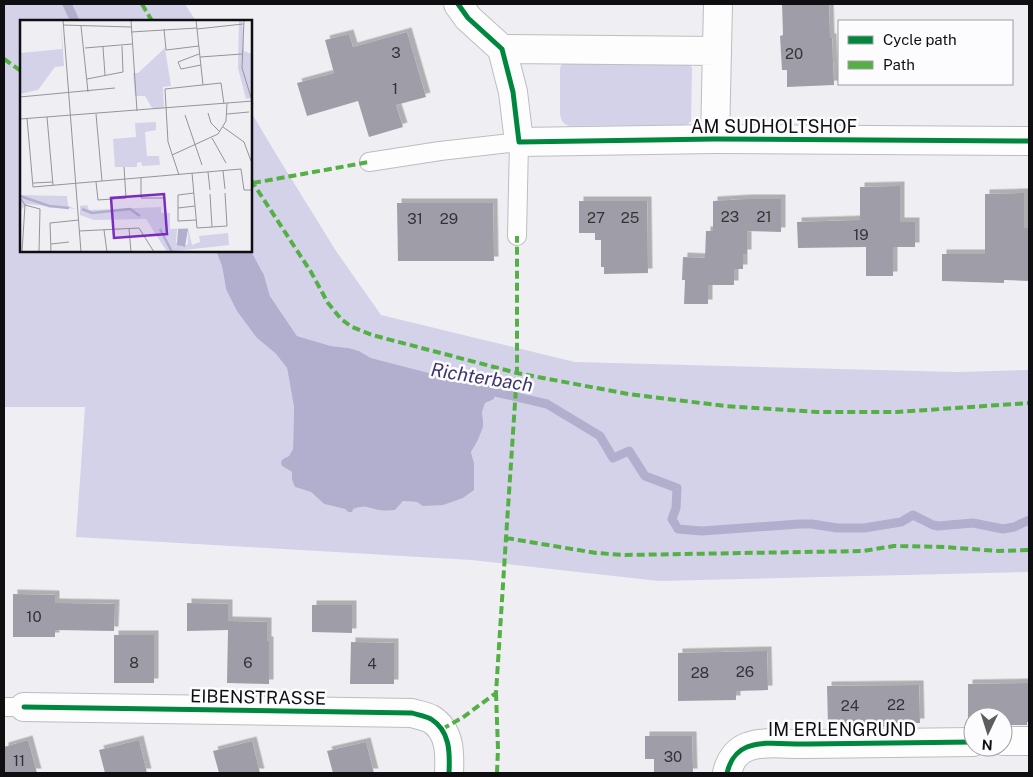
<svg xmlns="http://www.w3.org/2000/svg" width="1033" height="777" font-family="'Public Sans',sans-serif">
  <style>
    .green { fill: #d4d2e9 }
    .water { fill: #b1afcd }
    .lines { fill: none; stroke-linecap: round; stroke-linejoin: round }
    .stream { stroke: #b1afcd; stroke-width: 9 }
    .building { fill: #9f9ea8; filter: url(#shadow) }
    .service-casing { stroke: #bdbdbf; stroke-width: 20 }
    .minor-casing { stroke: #bdbdbf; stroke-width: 30 }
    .service { stroke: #fdfdfd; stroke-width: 18 }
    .minor { stroke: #fdfdfd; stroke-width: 28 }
    .quiet { stroke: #54b044; stroke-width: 4; stroke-dasharray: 8 4; stroke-linecap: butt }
    .cycleway-casing { stroke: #fcfcfe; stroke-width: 8 }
    .cycleway { stroke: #00873e; stroke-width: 5 }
    .labels { text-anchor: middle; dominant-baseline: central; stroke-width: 5; stroke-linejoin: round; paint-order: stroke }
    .number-label { font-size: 15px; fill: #333337 }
    .street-label { font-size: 18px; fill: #0f0f11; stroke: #fcfcfe }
    .water-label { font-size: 19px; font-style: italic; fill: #3d346a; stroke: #fcfcfe }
    .inset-river { fill: none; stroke: #b1afcd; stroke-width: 2.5 }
    .inset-road { fill: none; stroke: #959599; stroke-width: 1 }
    .view { fill: #7b2cbf; fill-opacity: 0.15; stroke: #7b2cbf; stroke-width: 2.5 }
    .inset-edge { fill: none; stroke: #0f0f11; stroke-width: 2.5 }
  </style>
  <defs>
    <filter id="shadow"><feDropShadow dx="4.5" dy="-4.5" stdDeviation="0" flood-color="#0004"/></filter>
  </defs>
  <rect width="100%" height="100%" fill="#efeff3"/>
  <path class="green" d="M4,4H185L196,21H21V251H216L222,266L226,289L257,338L276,354L287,368L294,407L293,449L289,456L283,459L282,466L292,472L295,487L311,492L324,504L345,509L348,512H352V509C364,505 366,507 377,510C383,511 389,511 395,510L403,501L417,502L474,463L471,452L477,442L483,420L482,412L485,403L488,401L495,386L437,375L371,358L359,351L349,348L331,346L297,336L270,296L264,275L251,251V112L276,154L336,251L381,315L575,362L958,372L1029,370V572L659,581L471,560L76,537L85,407H4Z
    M564,62L689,63L692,68L691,121L688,124L684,125L569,126C563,124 561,120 560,114V68L562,64Z"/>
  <path class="water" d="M216,251H251L264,275L270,296L297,336L331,346L349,348L359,351L371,358L437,375L495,386L494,399L485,403L482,412L483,420V427L477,442L471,452L474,463V490L463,498L443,505L423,506L417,502L403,501L395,510C389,511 383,511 378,510C366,507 364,505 353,509L352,512H348L345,509L324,504L311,492L295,487L292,480V472L282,466L281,462L283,459L289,456L293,449L294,407L287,368L276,354L257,338L237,311L226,289L222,266Z"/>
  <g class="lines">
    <path class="stream" d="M67,4L75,21
      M483,391L495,392L547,404L600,436L613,458L629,451L645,476L677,488L676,508L672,519L678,529L702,531L799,524H812L837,528H864L901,522L913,515L933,525L938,526L973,523L1003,529L1014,527L1029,520"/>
  </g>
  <path class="building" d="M782,4H829L830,38H832L834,85L787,87V70H782L780,36L783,35Z
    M407,32L426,97L396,105L403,127L369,137L358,101L307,116L297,83L334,73L325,40L349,34L353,47Z
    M900,186V222H915V247H893V276H866V247L798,248L797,222L860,220V187Z
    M1024,193V228H1029V281L1004,280V283L942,281V254H985V194Z
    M747,199H781V232L747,231V254H743V269H734V285H708V304H684L685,280H682L683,257L705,258L706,231H713V201Z
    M579,201H647L648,273L604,274V267H601V240H595V233H579Z
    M397,203H493L494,261H398Z
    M13,594L55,595V603L115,604L114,631L55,630V637H13Z
    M187,603L228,604V621L267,622V641H269V684L227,683L228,630L187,631Z
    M312,605H352V633L312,632Z
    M114,635H154V683H114Z
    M351,642L394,643V684H350Z
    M767,651L768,690L736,691V700L678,701V653Z
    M1029,683V722H1027V725H1003V717H973V723H968V684Z
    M919,685L920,723L887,724V727L861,728V724L828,725L827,686Z
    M645,736H692L693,773H654V759H645Z
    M28,740L37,773H4V747Z
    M139,740L147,773H105L99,750Z
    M252,741L260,773H219L213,751Z
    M366,742L374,773H333L327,751Z"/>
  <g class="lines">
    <g class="service-casing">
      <path id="service" d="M369,162L440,151L519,142L517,236
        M4,707H24"/>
    </g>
    <g class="minor-casing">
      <path id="minor" d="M458,4L468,18L502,49L513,92L519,142L715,139L1029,141
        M502,49L717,51
        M715,139L718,4
        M24,707L412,713C418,715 425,716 431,719C450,731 450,752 449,773
        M1003,741H1029
        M727,773C730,761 735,752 747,747C764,740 789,745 808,744C863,743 918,743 973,742"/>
    </g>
    <use href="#service" class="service"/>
    <use href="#minor" class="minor"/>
    <path class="quiet" d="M142,4L152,21
      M4,59L21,71
      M251,180L311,272L328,303L341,319L352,327L372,335L517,373L628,394L725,406L817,412H897L1029,403
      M253,183L369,162
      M506,538L596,553L625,555L863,551L894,546L944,547L999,551L1029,550
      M496,693L498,749L497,773
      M442,729L462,718L496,693L506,538L517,373V236"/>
    <g class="cycleway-casing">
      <path id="cycleway" d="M458,4L468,18L502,49L513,92L519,142L715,139L1029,141
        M24,707L412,713C418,715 425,716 431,719C450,731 450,752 449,773
        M727,773C730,761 735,752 747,747C764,740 789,745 808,744C863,743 918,743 973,742"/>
    </g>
    <use href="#cycleway" class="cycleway"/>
  </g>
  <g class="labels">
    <g class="number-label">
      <text x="396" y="52">3</text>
      <text x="794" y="53">20</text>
      <text x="395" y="88">1</text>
      <text x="730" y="216">23</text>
      <text x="764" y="216">21</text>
      <text x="596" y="217">27</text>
      <text x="630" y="217">25</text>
      <text x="415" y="218">31</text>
      <text x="449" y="218">29</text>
      <text x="861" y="234">19</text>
      <text x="34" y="616">10</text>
      <text x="134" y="662">8</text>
      <text x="248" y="662">6</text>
      <text x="372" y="663">4</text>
      <text x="745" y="671">26</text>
      <text x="700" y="672">28</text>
      <text x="896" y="704">22</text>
      <text x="850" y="705">24</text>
      <text x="673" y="756">30</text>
      <text x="19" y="760">11</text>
    </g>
    <g class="street-label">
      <text x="774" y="126">AM SUDHOLTSHOF</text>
      <text transform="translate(258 697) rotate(1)">EIBENSTRASSE</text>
      <text x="842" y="729">IM ERLENGRUND</text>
    </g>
    <g class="water-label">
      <text transform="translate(482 377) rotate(9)">Richterbach</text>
    </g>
  </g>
  <g transform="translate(20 20)">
    <rect width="232" height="232" fill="#efeff3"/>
    <path d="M41,0L44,46L35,47L18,70L0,74V33L42,29ZM219,0H222L224,31L232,34V78L226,79L218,48ZM145,28L151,66L143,67L144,88H132L125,76H115L113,53H118ZM136,102V110L125,112L127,136H139L140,145L122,146L121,142L117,143V147H95L93,119L116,117L115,103ZM0,175L47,176L48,186L56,189L7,184L0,191ZM67,185L69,190L141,187V193H150V209L168,208L172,225L180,222L179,216L208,213L209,225L147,232L126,199L74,200L60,195V186ZM157,209L168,211V224L162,227L156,222Z" fill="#d4d2e9" fill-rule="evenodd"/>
    <path d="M158,209H168L165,227L157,225Z" fill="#b1afcd"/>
    <path class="inset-river" d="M0,176L29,186L49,188M62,189L72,193L110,189L120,196M140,209L152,232"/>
    <path class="inset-road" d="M43,0L61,232M111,0L117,91M176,0L183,65M224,0L222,48L233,84M43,5L111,7M61,6L68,72M144,9L146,30L179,26M177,9L223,4M111,12L177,8M83,27L85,55M65,28L112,24M179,34L158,42L161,49L181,45M180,37L222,34M67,59L103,52L102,26M0,77L95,68M188,93L191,103L200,112M76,94L82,161M207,94L229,92M165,95L182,145M27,97L33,165M7,98L13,167L221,149L224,170H233M0,99L233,81M203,107L224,122L231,141M192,118L206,143M152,135L198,114L206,101L207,83M203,151L205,169M188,152L190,170M172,153L177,208L207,206M159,155L148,122L145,69L201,63L204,84M121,158V178H143M76,162L78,180L106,178L104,147M13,163L33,162M174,173L158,175V201L176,200M205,173L207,206M190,174L192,207M1,179L5,185L2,232M5,185L20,189L19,232M158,188L175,186M109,209L111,232M84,210L87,232M59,211L119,208L134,232M31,224L49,222M31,232L30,203L59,200"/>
    <path class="view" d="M144,174L147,214L94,218L91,178Z"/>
    <rect width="232" height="232" class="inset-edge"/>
  </g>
  <rect width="1033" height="777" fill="none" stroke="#0f0f11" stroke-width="10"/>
  <rect x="838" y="20" width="175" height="65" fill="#fcfcfe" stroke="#9d9d9f"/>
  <rect x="848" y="36" width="25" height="8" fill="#00873e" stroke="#9d9d9f"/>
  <text x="883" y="45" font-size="15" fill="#0f0f11">Cycle path</text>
  <rect x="848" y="61" width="25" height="8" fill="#54b044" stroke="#9d9d9f"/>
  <text x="883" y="70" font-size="15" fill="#0f0f11">Path</text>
  <g transform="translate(988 732) rotate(184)"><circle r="24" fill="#fcfcfe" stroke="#9d9d9f"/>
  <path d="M0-4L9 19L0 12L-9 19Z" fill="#5d5d60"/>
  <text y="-8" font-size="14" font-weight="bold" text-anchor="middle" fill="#0f0f11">N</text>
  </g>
</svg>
